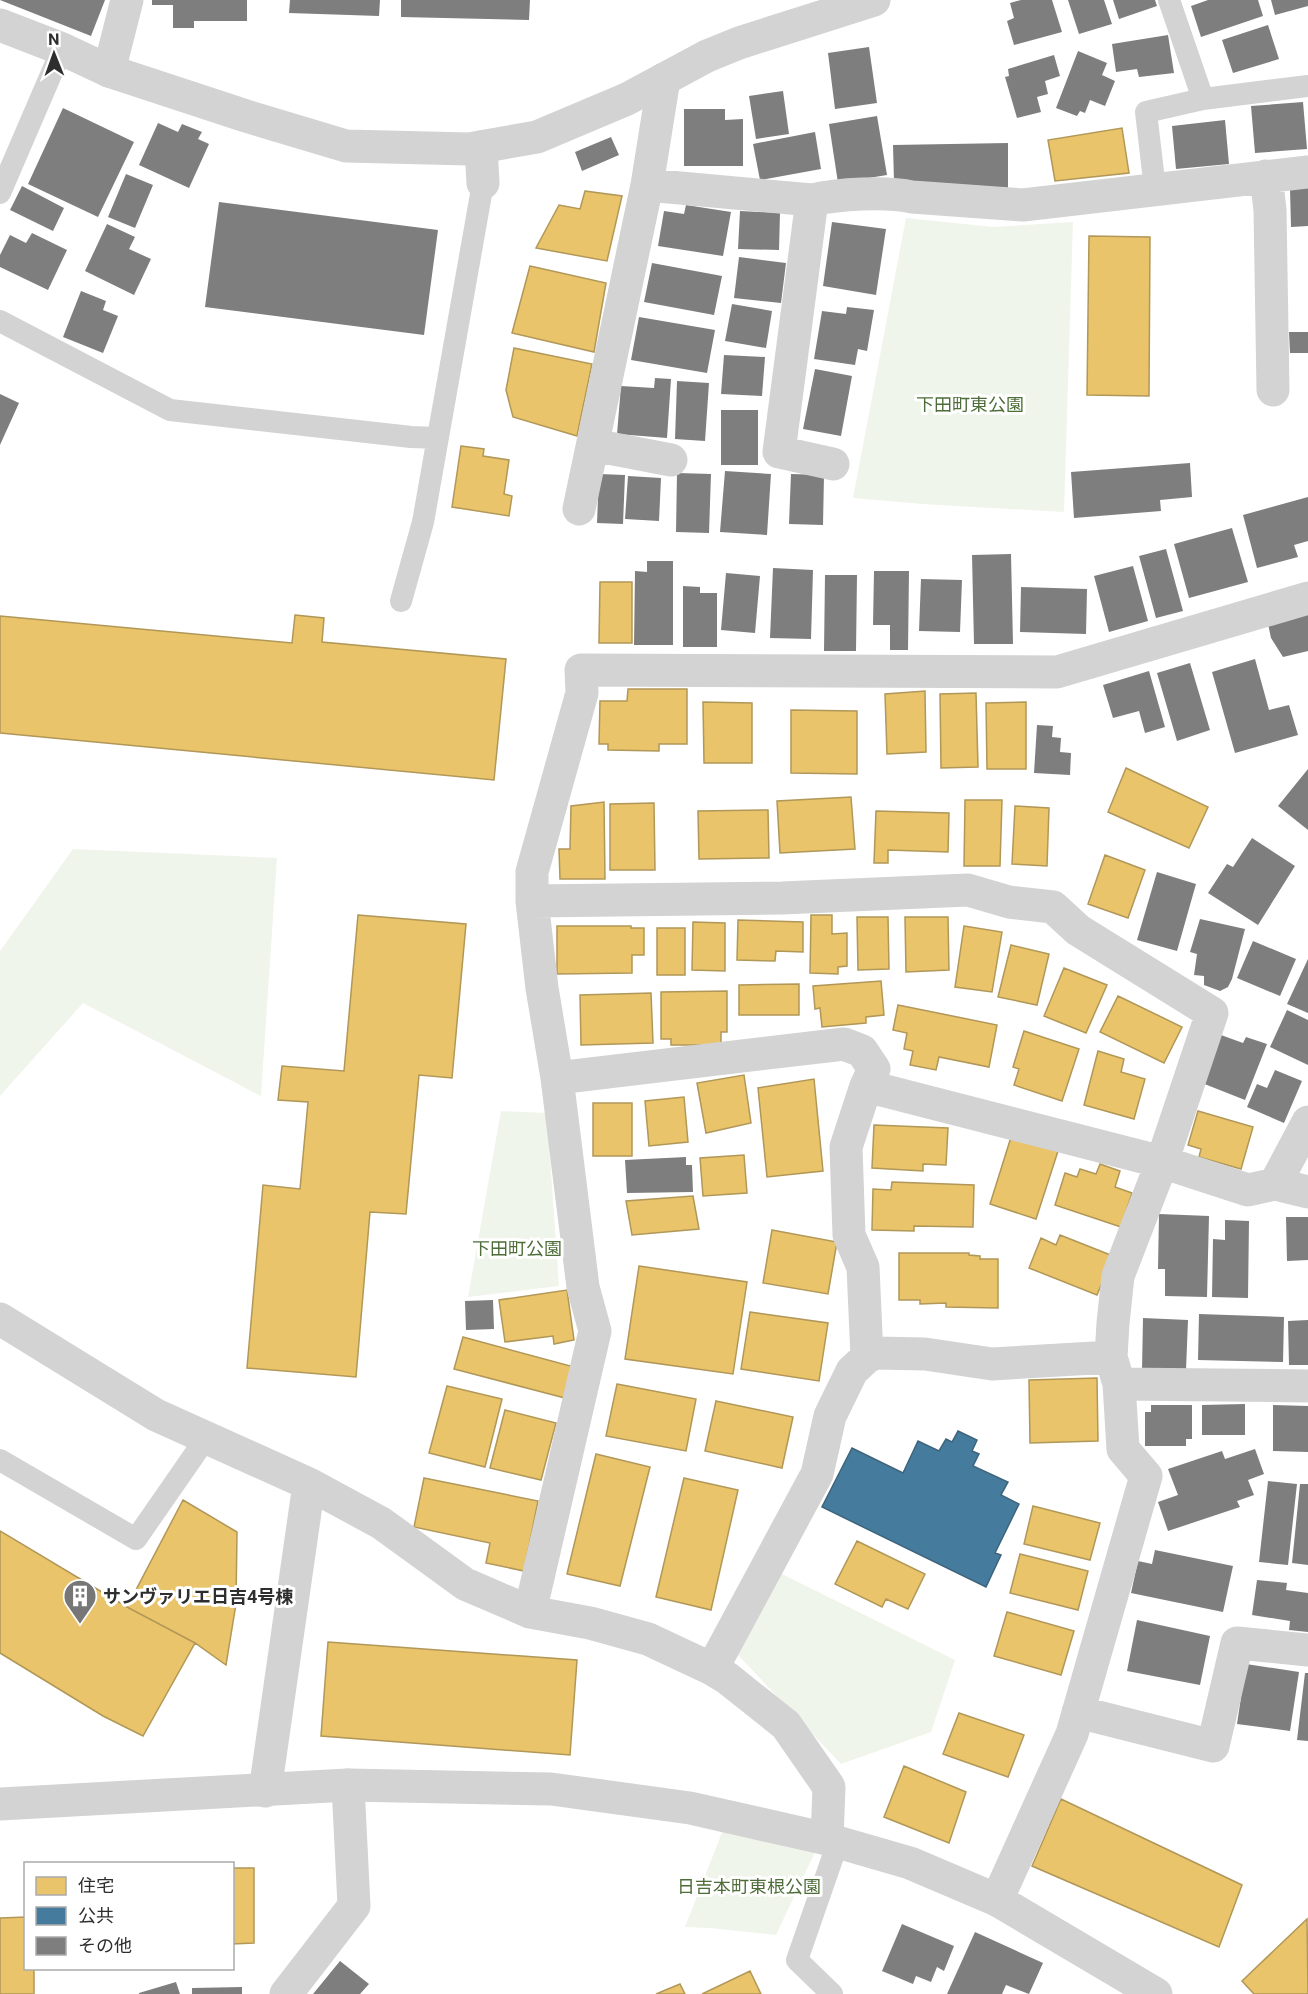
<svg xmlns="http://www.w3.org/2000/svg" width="1308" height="1994" font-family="Roboto,'Noto Sans JP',sans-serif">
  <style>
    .green { fill: #f0f5eb }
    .homes { fill: #e9c46a; stroke: #b19758; stroke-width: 1.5 }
    .public { fill: #457b9d; stroke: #3e647c; stroke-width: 1.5 }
    .building { fill: #7e7e7e }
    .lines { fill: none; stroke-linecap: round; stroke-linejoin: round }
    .service { stroke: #d3d3d3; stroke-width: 22 }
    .minor { stroke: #d3d3d3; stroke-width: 33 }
    .tertiary { stroke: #d3d3d3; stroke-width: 33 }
    .labels { text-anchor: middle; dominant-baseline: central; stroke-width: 6; stroke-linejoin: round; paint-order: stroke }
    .park-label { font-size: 18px; fill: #4e6d39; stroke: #fff }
    .poi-label { font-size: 18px; font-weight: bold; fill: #2e2e2e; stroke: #fff; text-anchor: start }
  </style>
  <rect width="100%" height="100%" fill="#fff"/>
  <path class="green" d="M906,218L993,227L1073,222L1064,512L922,504L853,498Z
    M73,849L277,858L261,1096L83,1003L0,1096V951Z
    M501,1111L547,1113L559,1286L468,1297Z
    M782,1574L955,1660L931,1732L841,1764L736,1653Z
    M723,1830L815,1852L776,1935L710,1928L685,1927Z"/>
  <path class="homes" d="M1122,128L1129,173L1055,181L1048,140Z
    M585,191L622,196L607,261L536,248L559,205L580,209Z
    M1089,236L1150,237L1149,396L1087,395Z
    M530,266L606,283L594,352L512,333Z
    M514,348L592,364L577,436L513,417L506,390Z
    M461,446L484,449L483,456L509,460L504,494L512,496L509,516L452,507Z
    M600,582H632V643H599Z
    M295,615L324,618L322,642L506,659L494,780L0,733V616L292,643Z
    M628,689H687V744H659V751L608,750V744H599L600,701H627Z
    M925,691L926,752L887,754L885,694Z
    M976,693L978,767L941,768L940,694Z
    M703,702L752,703V763H704Z
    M1026,702V769H987L986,703Z
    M791,710L857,711V774L791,773Z
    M1126,768L1208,807L1189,848L1108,812Z
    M851,797L855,849L780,853L777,801Z
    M965,800H1002L1000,866H964Z
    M604,802L605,879H560L559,849H570L571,806Z
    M654,803L655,870H610V804Z
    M1015,806L1049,808L1047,866L1012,864Z
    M768,810L769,858L699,859L698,811Z
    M876,811L949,813L948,852L888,850V863H874Z
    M1105,855L1145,870L1128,918L1088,904Z
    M358,915L466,924L452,1078L419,1075L406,1214L370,1212L356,1377L247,1368L263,1185L300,1189L308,1102L278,1100L282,1066L344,1071Z
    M811,915H832V934L847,933V966L838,967V974L810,973Z
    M857,917H888L889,969L858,970Z
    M905,917H948L949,970L906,972Z
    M738,920L803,922V952L776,951L775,961L737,960Z
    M693,922L725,923V971L692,970Z
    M557,926H631V928H644V955H632V973L557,974Z
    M964,926L1002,932L992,992L955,987Z
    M657,928H685V975H657Z
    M1011,945L1049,954L1037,1005L998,997Z
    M1064,968L1107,985L1086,1033L1044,1016Z
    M881,981L884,1015L866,1017V1023L822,1027L820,1008L815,1009L813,986Z
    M799,984V1015H739V985Z
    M727,991V1032H721V1045H671V1039H661V992Z
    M651,993L653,1043L581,1045L580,995Z
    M1118,996L1182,1027L1164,1063L1100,1032Z
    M898,1005L997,1025L989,1067L939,1057L936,1070L910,1065L913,1051L904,1049L907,1033L893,1030Z
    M1024,1031L1079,1049L1062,1101L1014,1085L1019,1069L1013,1067Z
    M1098,1051L1124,1059L1121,1072L1145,1079L1134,1119L1084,1105Z
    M744,1075L751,1123L706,1133L697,1083Z
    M814,1079L823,1171L767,1177L758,1088Z
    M684,1097L688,1142L649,1146L645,1101Z
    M593,1103H632V1156H593Z
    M1198,1111L1253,1127L1241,1169L1199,1157L1201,1149L1188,1145Z
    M874,1125L948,1128L946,1165L923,1164V1171L872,1168Z
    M1012,1134L1059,1148L1036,1219L990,1204Z
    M744,1155L747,1193L703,1196L700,1158Z
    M1100,1164L1120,1171L1115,1187L1132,1193L1121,1227L1055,1205L1065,1173L1077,1177L1080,1169L1096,1174Z
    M892,1182L974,1185L973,1227L914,1226V1231L872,1230L873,1189L891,1190Z
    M693,1196L699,1229L632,1235L626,1201Z
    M772,1230L837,1242L828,1294L763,1283Z
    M1060,1235L1113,1256L1097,1295L1029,1268L1041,1238L1056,1245Z
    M899,1253H969V1255L980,1256V1259H998V1308L946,1307V1303L920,1304V1300H899Z
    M639,1266L747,1282L733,1374L625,1359Z
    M567,1290L574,1340L554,1344L553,1336L505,1342L499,1300Z
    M750,1312L828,1323L819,1381L741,1369Z
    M463,1337L574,1367L565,1398L454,1369Z
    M1097,1378L1098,1441L1030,1443L1029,1380Z
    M617,1384L696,1399L686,1451L606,1436Z
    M447,1386L502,1399L485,1467L429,1453Z
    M716,1401L793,1417L782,1468L705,1451Z
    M505,1410L556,1423L541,1480L490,1468Z
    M596,1454L650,1467L620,1586L567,1574Z
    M424,1478L538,1501L524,1571L486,1563L490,1543L414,1527Z
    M684,1478L738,1490L711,1610L656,1597Z
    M183,1500L237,1532L236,1604L226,1665L195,1643L127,1607Z
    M1033,1506L1100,1523L1090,1560L1024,1544Z
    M0,1531L127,1607L195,1643L143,1736L103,1716L0,1653Z
    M857,1541L925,1574L908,1609L886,1599L882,1607L835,1584Z
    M1020,1554L1088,1571L1078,1610L1010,1593Z
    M1007,1612L1074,1631L1061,1675L994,1656Z
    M328,1642L577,1660L570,1755L321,1736Z
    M959,1713L1024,1735L1008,1777L943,1754Z
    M904,1766L966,1792L949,1843L884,1817Z
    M1061,1799L1242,1885L1219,1947L1032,1866Z
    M232,1868H254V1943L232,1944Z
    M26,1917V1968H34V1994H0V1918Z
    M1307,1919L1308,1994H1254L1242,1981Z
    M750,1971L761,1994H702Z
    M680,1984L685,1994H656Z"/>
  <path class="public" d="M958,1431L977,1440L972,1451L979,1454L973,1466L1008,1482L1001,1495L1019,1504L995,1553L1001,1555L986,1587L822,1507L852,1448L903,1473L918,1441L939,1451L946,1439L952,1442Z"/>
  <path class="building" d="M0,0H105L91,36Z
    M152,0H247V21H194V28H173V5H152Z
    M290,0H380L379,16L289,13Z
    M401,0H530L529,20L401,17Z
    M1021,0H1052L1062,32L1014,45L1007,21L1014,18L1010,3Z
    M1068,0H1104L1112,24L1079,34Z
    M1113,0H1155L1157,6L1119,19Z
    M1208,0H1258L1263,16L1201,37L1191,6Z
    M1271,0H1308V6L1275,15Z
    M1268,25L1279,59L1233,73L1222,40Z
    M1168,35L1174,73L1139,77L1137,69L1116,72L1112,44Z
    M869,47L877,103L835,109L828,53Z
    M1078,51L1107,63L1102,75L1115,81L1105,106L1090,100L1085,113L1080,111L1077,116L1056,108Z
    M1054,55L1060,76L1045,81L1048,94L1037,97L1041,112L1017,118L1005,77L1009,76L1008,69Z
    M783,91L789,134L756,139L749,96Z
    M1303,102L1307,149L1255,153L1251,106Z
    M63,108L134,142L98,217L28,184Z
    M684,109H725V120L743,119V166H684Z
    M877,116L887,175L838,183L829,124Z
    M1225,120L1229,164L1176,169L1172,126Z
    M158,123L178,132L182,124L202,132L198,139L209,144L189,188L139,165Z
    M815,132L821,169L760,180L753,144Z
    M611,137L619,155L582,171L575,152Z
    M1008,143V188L894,182L893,145Z
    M126,174L153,185L135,228L108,217Z
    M22,186L64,208L53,231L10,210Z
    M1308,188V226L1291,227L1290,189Z
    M219,202L438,230L424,335L205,307Z
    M686,205L731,212L723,256L658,246L664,211L684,214Z
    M740,211L780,213L779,250L738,249Z
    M832,222L886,229L876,295L823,286Z
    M107,224L135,237L129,249L151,259L134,295L85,271Z
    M32,233L67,250L48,290L0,267V255L10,235L26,243Z
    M739,257L786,263L781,303L734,298Z
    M652,263L722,276L714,315L644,302Z
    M81,291L106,301L103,310L118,316L103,353L63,337Z
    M732,304L772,311L766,348L725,341Z
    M847,307L874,310L867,351L858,349L855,365L814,359L822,311L846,314Z
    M639,317L715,330L707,373L631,360Z
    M1289,332H1308V353H1290Z
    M724,355L765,357L762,396L721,394Z
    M815,369L852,376L841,436L803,429Z
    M655,378L671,379L667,438L617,434L621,386L654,388Z
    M677,381L709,383L705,441L675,439Z
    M0,394L19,403L0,445Z
    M721,410H758V465H721Z
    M1190,463L1192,497L1160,500L1161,511L1074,518L1071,472Z
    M725,471L771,474L767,535L720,532Z
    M677,473L711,474L709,533L676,532Z
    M599,474L625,475L623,524L597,523Z
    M791,474L824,475L823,525L789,524Z
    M628,476L661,478L659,521L625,519Z
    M1308,497V541L1294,545L1298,557L1257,568L1243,515Z
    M1232,528L1248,582L1189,598L1174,544Z
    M1166,549L1183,611L1156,618L1139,556Z
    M1011,554L1013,644H974L972,555Z
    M647,561H673V645H634L635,571L647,572Z
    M1133,566L1148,621L1109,632L1094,576Z
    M773,568L813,570L811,639L770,638Z
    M874,571H909L908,650H890V625H873Z
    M726,573L760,576L755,633L721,630Z
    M825,575H857L856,651H824Z
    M921,579L962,580L960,632L919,631Z
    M683,586L700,587V593H717V647H683Z
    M1021,587L1087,589L1086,634L1020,632Z
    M1308,608V651L1283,657L1271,638L1267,619Z
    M1255,659L1269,710L1289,705L1298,735L1235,753L1212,672Z
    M1190,663L1210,730L1177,741L1157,673Z
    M1149,671L1165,727L1145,733L1139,711L1113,718L1103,685Z
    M1037,725L1053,726L1052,737L1061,738L1060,752L1071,753L1070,775L1034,773Z
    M1308,769V830L1278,806Z
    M1252,838L1295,866L1258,925L1208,893L1227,864L1233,867Z
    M1157,872L1196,884L1177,951L1137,940Z
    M1200,919L1245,929L1232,979L1228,987L1220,991L1204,985V976L1194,975L1197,954L1190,952Z
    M1253,941L1296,959L1280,996L1237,978Z
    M1308,959V1013L1287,1004Z
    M1287,1010L1308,1020V1065L1270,1047Z
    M1221,1035L1243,1043L1246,1037L1267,1044L1245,1100L1202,1083Z
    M1275,1070L1302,1081L1284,1123L1247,1107L1257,1084L1267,1088Z
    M686,1157V1165H692L693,1192L627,1193L625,1160Z
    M1159,1214L1209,1216L1207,1297L1165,1296V1269H1158Z
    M1286,1217H1308V1260L1287,1261Z
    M1225,1220L1249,1221L1248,1298L1212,1297L1213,1239L1225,1240Z
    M493,1300L494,1329L466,1330L465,1301Z
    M1199,1314L1284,1317L1283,1362L1198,1360Z
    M1143,1318L1188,1320L1186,1370H1142Z
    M1308,1320V1365H1289L1288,1321Z
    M1245,1404V1435H1202V1405Z
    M1151,1405H1192V1439H1186V1446H1145V1412H1151Z
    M1273,1405L1308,1406V1452L1273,1451Z
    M1255,1449L1264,1474L1248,1480L1254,1495L1237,1501L1240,1507L1168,1531L1158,1502L1178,1495L1168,1469L1222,1451L1225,1459Z
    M1268,1481L1297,1484L1288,1565L1259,1562Z
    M1300,1484H1308V1565L1292,1563Z
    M1155,1550L1233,1566L1223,1612L1131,1593L1138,1561L1152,1564Z
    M1257,1580L1287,1583L1286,1590L1308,1593V1632L1289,1630L1290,1621L1252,1615Z
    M1137,1620L1210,1636L1200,1685L1127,1671Z
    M1246,1664L1299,1672L1290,1731L1237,1724Z
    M1305,1673H1308V1741L1297,1740Z
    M902,1924L954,1946L944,1971L937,1967L931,1982L916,1976L913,1984L882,1971Z
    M975,1932L1043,1963L1029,1994L1006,1985L1002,1994H947Z
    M340,1961L369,1984L360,1994H313Z
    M176,1982L180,1994H139V1993Z
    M242,1987V1994H192V1988Z"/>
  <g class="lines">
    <path class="service" d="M1169,0L1203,99
      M1155,189L1146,112L1203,99L1308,86
      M0,193L62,49
      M0,321L170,410L411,437L437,438
      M401,601L423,522L483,183
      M0,1460L136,1539L206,1438
      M832,1994L797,1960L838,1842"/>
    <path class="minor" d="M109,71L127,0
      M664,79L647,185L812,200C838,194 886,191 912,197L1023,205L1308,172
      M481,147L483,183
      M1266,176L1270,210L1273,390
      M812,200L779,452L833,464
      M593,445L671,460
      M579,509L647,185
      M532,901L782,898L968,890L1009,902L1053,907L1078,930L1212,1013L1162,1162L1118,1276L1113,1323L1111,1357L1119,1384L1123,1449L1146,1476L1072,1734L997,1900L1156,1994
      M557,1078L844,1044L862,1051L874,1069L866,1086L846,1147L849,1235L863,1267L867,1357
      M866,1086L1162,1162L1248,1190L1275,1184L1308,1192
      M1275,1184L1308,1122
      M0,1319L156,1415L309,1484L381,1523L465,1584L530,1612L590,1623L648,1639L712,1669L727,1678L786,1725L829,1787L827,1839
      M1119,1384L1308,1386
      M530,1612L595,1331L583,1287L557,1078L542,988L532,901V872L582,693L581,670L1057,672L1308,598
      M712,1669L817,1474L830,1416L852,1371L867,1357L876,1353L925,1354L992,1364L1111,1357
      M1078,1712L1213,1746L1237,1643L1308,1650
      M265,1791L309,1484
      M286,1994L354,1906L348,1785"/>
    <path class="tertiary" d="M0,25L62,49L109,71L246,116L346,146L469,149L537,137L627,99L707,56L739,43L874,0
      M0,1804L348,1785L551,1789L690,1808L827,1839L910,1863L997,1900"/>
  </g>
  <defs>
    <g id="building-pin" transform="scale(1.725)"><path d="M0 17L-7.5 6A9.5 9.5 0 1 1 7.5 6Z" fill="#777" stroke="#fff"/><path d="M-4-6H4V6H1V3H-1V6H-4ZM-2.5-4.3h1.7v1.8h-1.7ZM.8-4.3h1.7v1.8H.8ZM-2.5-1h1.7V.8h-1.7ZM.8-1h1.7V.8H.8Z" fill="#fff"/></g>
  </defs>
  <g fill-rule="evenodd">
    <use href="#building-pin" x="80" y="1596"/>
  </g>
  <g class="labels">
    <g class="park-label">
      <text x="970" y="404">下田町東公園</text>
      <text x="517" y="1248">下田町公園</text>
      <text x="749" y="1886">日吉本町東根公園</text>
    </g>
    <g class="poi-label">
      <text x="103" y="1596">サンヴァリエ日吉4号棟</text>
    </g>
  </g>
  <rect x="24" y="1862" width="210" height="108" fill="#ffffff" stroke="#ababab" stroke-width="1.5"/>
  <rect x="36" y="1877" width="30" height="18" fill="#e9c46a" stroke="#ababab" stroke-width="1.5"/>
  <text x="78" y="1892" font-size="18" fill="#2e2e2e">住宅</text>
  <rect x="36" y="1907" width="30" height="18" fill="#457b9d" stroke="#ababab" stroke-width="1.5"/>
  <text x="78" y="1922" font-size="18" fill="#2e2e2e">公共</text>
  <rect x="36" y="1937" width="30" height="18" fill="#7e7e7e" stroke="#ababab" stroke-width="1.5"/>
  <text x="78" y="1952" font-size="18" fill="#2e2e2e">その他</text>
  <g transform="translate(54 54) rotate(359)" stroke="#ffffff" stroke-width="4.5" paint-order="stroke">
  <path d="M0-4.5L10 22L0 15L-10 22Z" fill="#2e2e2e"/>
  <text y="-9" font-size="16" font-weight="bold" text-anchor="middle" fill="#2e2e2e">N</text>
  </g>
</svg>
